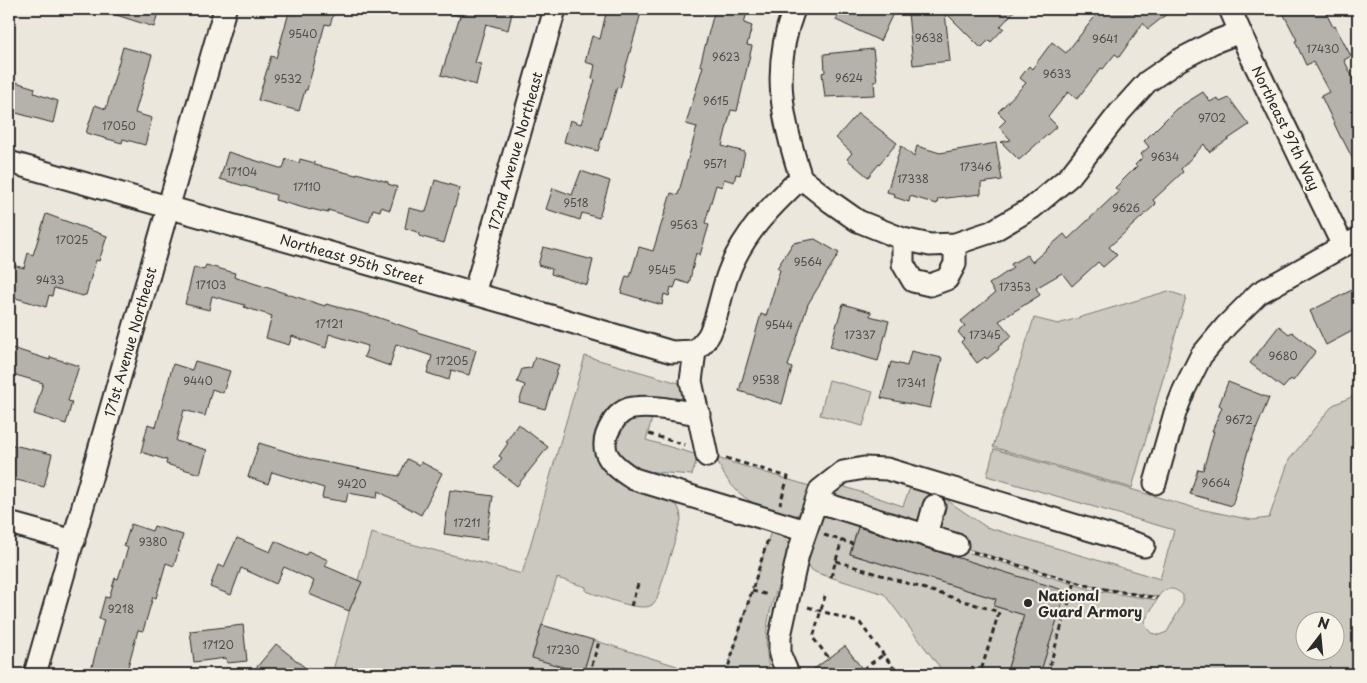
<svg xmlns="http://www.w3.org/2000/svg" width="1367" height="683" font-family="'Playpen Sans',sans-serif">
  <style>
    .green { fill: #cbc8bf; stroke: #7b7a75; fill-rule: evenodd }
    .building { fill: #b5b2ab; stroke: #2b2b2b }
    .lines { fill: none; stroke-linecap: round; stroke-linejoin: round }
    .minor-casing { stroke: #2b2b2b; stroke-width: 25 }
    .path { stroke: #2b2b2b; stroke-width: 3; stroke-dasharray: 5 4; stroke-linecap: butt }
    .minor { stroke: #f7f3e8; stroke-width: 21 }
    .poi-dot { fill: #2b2b2b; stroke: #f7f3e8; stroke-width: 2 }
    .labels { text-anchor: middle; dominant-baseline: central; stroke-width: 4.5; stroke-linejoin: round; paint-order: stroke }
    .number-label { font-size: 11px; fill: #4e4d4b }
    .street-label { font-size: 14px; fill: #2b2b2b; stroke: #f7f3e8 }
    .poi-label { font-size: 14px; font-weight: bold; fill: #2b2b2b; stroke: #f7f3e8; text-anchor: start }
  </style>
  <rect width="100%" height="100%" fill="#ebe7dd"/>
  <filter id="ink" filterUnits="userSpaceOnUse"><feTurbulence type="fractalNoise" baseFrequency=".02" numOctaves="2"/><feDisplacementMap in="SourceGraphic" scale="10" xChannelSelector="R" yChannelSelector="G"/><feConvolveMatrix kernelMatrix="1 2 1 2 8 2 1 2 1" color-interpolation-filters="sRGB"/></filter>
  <g filter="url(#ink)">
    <path class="green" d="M1168,291L1186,297L1132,488L993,447L1034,318L1058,324Z
      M585,356L682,384L683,395L680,400L673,401L654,400L598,437L671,499C678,506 681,510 681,520L657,599C655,601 654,603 652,605C640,613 599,595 586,591V587L557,578L532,657L583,673L593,640L677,666L675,674H332L371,533L522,574Z
      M829,380L873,392L863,426L820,415Z
      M1358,394V674H1040L1065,591L858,527L850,554L996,599L994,606L1024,615L1006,674H945L884,594L817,573L812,570L807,562L806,554L817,519L824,513L957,549L1093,590L1157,600L1145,620L1146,627L1151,633L1159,635L1167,632L1183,603V595C1174,587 1165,586 1158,597L1095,587L958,546C937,527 937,527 945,500L929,495L921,519L916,523L836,499L832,493L847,479L845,487L903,506L909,490L916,485L950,492L948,501L986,527L1160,579L1174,530L987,476L994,449L1195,508L1252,520L1269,518L1289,460L1333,405ZM1304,620H1334V650H1304Z
      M653,415L646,440L698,455L692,475L631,470L614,452V435L625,422L638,417Z
      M717,458L813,487C808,497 805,511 795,516C787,520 780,516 773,513C747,502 725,486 717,458Z
      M771,531C780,534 788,538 789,549C790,562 778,584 774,597C765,628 764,643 770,674H726Z"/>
    <path class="building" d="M108,9H159L154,27L107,12Z
      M290,9H335L330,25L325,24L307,90H305L299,111L258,100L271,56L276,58Z
      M449,9H513L508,30L486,24L475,63L481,64L476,85L441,75L460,16L449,13Z
      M607,9H642L620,88L617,87L598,151L564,142L570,120L581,124L595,80L592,79L595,65L585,62L592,36L600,39Z
      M715,9H748L744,23L752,26L747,45L752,46L737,111L731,110L722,146L745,152L740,175L736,174L734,182L724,179L722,187L716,185L705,223L709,225L700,255L696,253L689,284L677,280L674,288L671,287L669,296L664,294L662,305L621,293L626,276L630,277L639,247L653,251L671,193L678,195L697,127L686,124L703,66L700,65Z
      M841,9H895L880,41L836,20Z
      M963,9H1016L1000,27L1004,28L991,42L989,40L981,48L945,12L950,61L913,65L908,13L964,10Z
      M1101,9H1173L1148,29L1143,23L1119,57L1115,54L1103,69L1101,68L1077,99L1068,92L1048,117L1057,126L1019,160L1001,142L1011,140L999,127L1006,120L998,112L1026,83L1020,78L1029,66L1032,69L1052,42L1066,53Z
      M1281,9H1324L1333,27L1335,26L1351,56L1344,60L1358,88V169L1342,138H1341L1321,96L1329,92L1313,62L1306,65L1295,41L1297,40Z
      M123,47L152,55L135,113L152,118L145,145L123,139L122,143L86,133L95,105L106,109Z
      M873,49L877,81H874L875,95L825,97L822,73L825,72L824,54Z
      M9,80L35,88L34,93L58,101L53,123L9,111Z
      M1203,92L1210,102L1217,98L1220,102L1229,98L1249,125L1209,152L1204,144L1181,169L1183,172L1153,200L1156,204L1109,247L1117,255L1103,267L1098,262L1072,286L1062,273L1036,288L1040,295L999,321L1012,336L998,347L999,349L987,359L985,357L977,363L961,342L964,339L958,332L965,326L961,321L995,293L989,284L1013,268L1011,264L1027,255L1032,262L1064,234L1068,239L1119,191L1115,188L1137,166L1135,165L1143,157L1141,154L1149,147L1144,141L1176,109Z
      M858,113L897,143L868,177L847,159L852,153L836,138Z
      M996,143L1002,180L981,183V194L938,199L937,204L910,196L909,202L894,197L895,194L887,192L901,146L914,157L917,146L940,153Z
      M228,152L283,169L286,159L299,163L300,159L315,163V165L356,175L357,173L388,182V184L397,187L390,210L381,207L380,211L373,209L369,222L328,210V213L311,209V210L275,200L276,195L220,179Z
      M581,171L610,181L599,218L582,213L580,220L546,209L553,188L572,195Z
      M435,180L460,188L444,243L419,236L420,233L405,228L409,208L426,212Z
      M46,214L107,236L99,261L96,260L86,295H84L83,296L54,288L52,296L49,295L46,307L9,296V264L24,268L28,253L33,255Z
      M815,239L839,253L808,304L788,366L792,368L782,404L739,391L761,314L766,316L780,270L777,268L793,243Z
      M543,247L593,260L587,285L551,274L552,269L538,265Z
      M206,265L235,273L234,277L325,306L326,304L377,317L417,331V332L476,350L469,375L451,370L449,380L427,373L432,356L396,344L390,366L364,357L368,346L329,334L326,348L292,336L289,345L266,338L272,316L244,307L245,305L212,296L209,310L185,304L194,267L204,270Z
      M1352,290L1358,301V328L1326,345L1310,311Z
      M843,304L871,312L870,316L889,321L878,361L830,347Z
      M1279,326L1289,334L1292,332L1316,351L1293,381L1291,379L1283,388L1250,363Z
      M9,347L50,360V357L79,366L68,401L72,402L66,424L34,414L43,383L9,373Z
      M911,351L942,358L930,408L881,398L891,362L907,366Z
      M535,357L559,365L545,409L519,402L525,385L517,382L522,369L531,368Z
      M195,361L230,371L223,393L212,389L205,416L184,410L176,441L207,450L200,474L166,464L167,460L141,452L148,424L156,427L173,364L192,370Z
      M1228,382L1269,398L1249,447L1232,506L1190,494L1198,469L1203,470L1214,431H1212L1222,407L1219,405Z
      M518,424L548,447L517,486L494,468L502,458L499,456L508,443L506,442Z
      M259,443L314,460L399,476L407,459L419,465L421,462L442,473L421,515L378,491L377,498L348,493L346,502L322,498L324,488L272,472L268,484L248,477Z
      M9,444L52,454L44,487L9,478Z
      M450,490L493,496L486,540L444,534Z
      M131,524L152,531L154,526L183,535L174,566L166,563L156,598L153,597L143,631L138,630L126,674H90L104,620L99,619L105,597L109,598L115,578L118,579L128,548L124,546Z
      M858,527L1066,591L1040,674H1006L1024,615L994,606L996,599L850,554Z
      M237,538L270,552L275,541L306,555L308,551L328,560L325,566L362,582L349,611L309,594L314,581L284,567L276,584L241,568L231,595L210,587L218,565L224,567Z
      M243,625L247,661L227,663L226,658L194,662L190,631Z
      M542,625L593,640L583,673L532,658Z
      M276,644L313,674H251Z
      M845,646L866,674H807L829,658Z"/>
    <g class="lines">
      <g class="minor-casing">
        <path id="minor" d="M794,9C771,69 782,120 801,178
          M1230,9L1249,52L1343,246
          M9,162L517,306L672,352L695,351
          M801,178L831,202L858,221L903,239L930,245L955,244L991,232L1032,208L1070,176L1120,112L1147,82L1179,60L1214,42L1240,32
          M903,239V264L913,281L930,285L947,279L955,264V244
          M474,294L555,9
          M695,351C700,346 707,340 710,333C718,315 721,293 728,274C742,235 771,206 801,178
          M695,351L691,381L707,456
          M699,414C678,411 654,405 633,408C624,409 616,416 612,424C595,451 611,465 634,479L806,531
          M1155,483L1175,413L1184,390L1201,356L1226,326L1259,293L1343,246L1358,239
          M816,501L957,545
          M9,523L74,541
          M926,535L934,506
          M35,674L225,9
          M788,674L780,655V636L798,554L820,490L843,472L864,468L887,469L1144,546"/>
      </g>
      <path class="path" d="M649,434L685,445
        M726,458L788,477L780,504
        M824,535L853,544
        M973,552L1093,587L1158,598
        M836,561L999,612L980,674
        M831,577L842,540
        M752,591L769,595
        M825,596L813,638L829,658
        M631,606L638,584
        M808,607L860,623L898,674
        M863,669L883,655
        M577,674L578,671
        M589,674L599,642
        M726,674L768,539
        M1047,674L1075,582
        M1353,674L1358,660"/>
      <use href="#minor" class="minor"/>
    </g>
  </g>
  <circle class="poi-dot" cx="1028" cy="603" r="5"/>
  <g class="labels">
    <g class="number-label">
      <text x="303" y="33">9540</text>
      <text x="929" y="37">9638</text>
      <text x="1105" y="38">9641</text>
      <text x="1323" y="48">17430</text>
      <text x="726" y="56">9623</text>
      <text x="1057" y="73">9633</text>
      <text x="849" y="77">9624</text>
      <text x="288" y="78">9532</text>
      <text x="716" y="100">9615</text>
      <text x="1212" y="117">9702</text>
      <text x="119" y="125">17050</text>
      <text x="1165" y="156">9634</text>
      <text x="715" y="163">9571</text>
      <text x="976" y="166">17346</text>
      <text x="242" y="171">17104</text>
      <text x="913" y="178">17338</text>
      <text x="307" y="186">17110</text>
      <text x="576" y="202">9518</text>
      <text x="1126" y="207">9626</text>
      <text x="684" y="224">9563</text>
      <text x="72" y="239">17025</text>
      <text x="808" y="261">9564</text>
      <text x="662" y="269">9545</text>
      <text x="50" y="279">9433</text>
      <text x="211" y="284">17103</text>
      <text x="1015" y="286">17353</text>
      <text x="329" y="323">17121</text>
      <text x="779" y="324">9544</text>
      <text x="860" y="334">17337</text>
      <text x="985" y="334">17345</text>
      <text x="1283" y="355">9680</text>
      <text x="452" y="360">17205</text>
      <text x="766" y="379">9538</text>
      <text x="198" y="380">9440</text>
      <text x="911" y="382">17341</text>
      <text x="1239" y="419">9672</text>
      <text x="1216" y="482">9664</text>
      <text x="352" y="483">9420</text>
      <text x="467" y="522">17211</text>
      <text x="153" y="541">9380</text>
      <text x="121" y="608">9218</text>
      <text x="218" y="644">17120</text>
      <text x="563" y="649">17230</text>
    </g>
    <g class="street-label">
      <text transform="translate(1286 128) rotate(64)">Northeast 97th Way</text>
      <text transform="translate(515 151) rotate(-74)">172nd Avenue Northeast</text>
      <text transform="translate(352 259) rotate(16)">Northeast 95th Street</text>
      <text transform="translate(130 342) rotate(-74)">171st Avenue Northeast</text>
    </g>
    <g class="poi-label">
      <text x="1038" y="595">National<tspan x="1038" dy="16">Guard Armory</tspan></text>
    </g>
  </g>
  <rect width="1367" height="683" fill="none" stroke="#f7f3e8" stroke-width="30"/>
  <rect x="15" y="15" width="1337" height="653" fill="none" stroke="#2b2b2b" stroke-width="2" filter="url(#ink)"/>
  <g transform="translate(1320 636) rotate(16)"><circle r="24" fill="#f7f3e8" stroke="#a5a39c"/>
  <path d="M0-4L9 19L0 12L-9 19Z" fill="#2b2b2b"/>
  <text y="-8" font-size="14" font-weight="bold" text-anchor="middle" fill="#2b2b2b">N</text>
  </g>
</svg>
